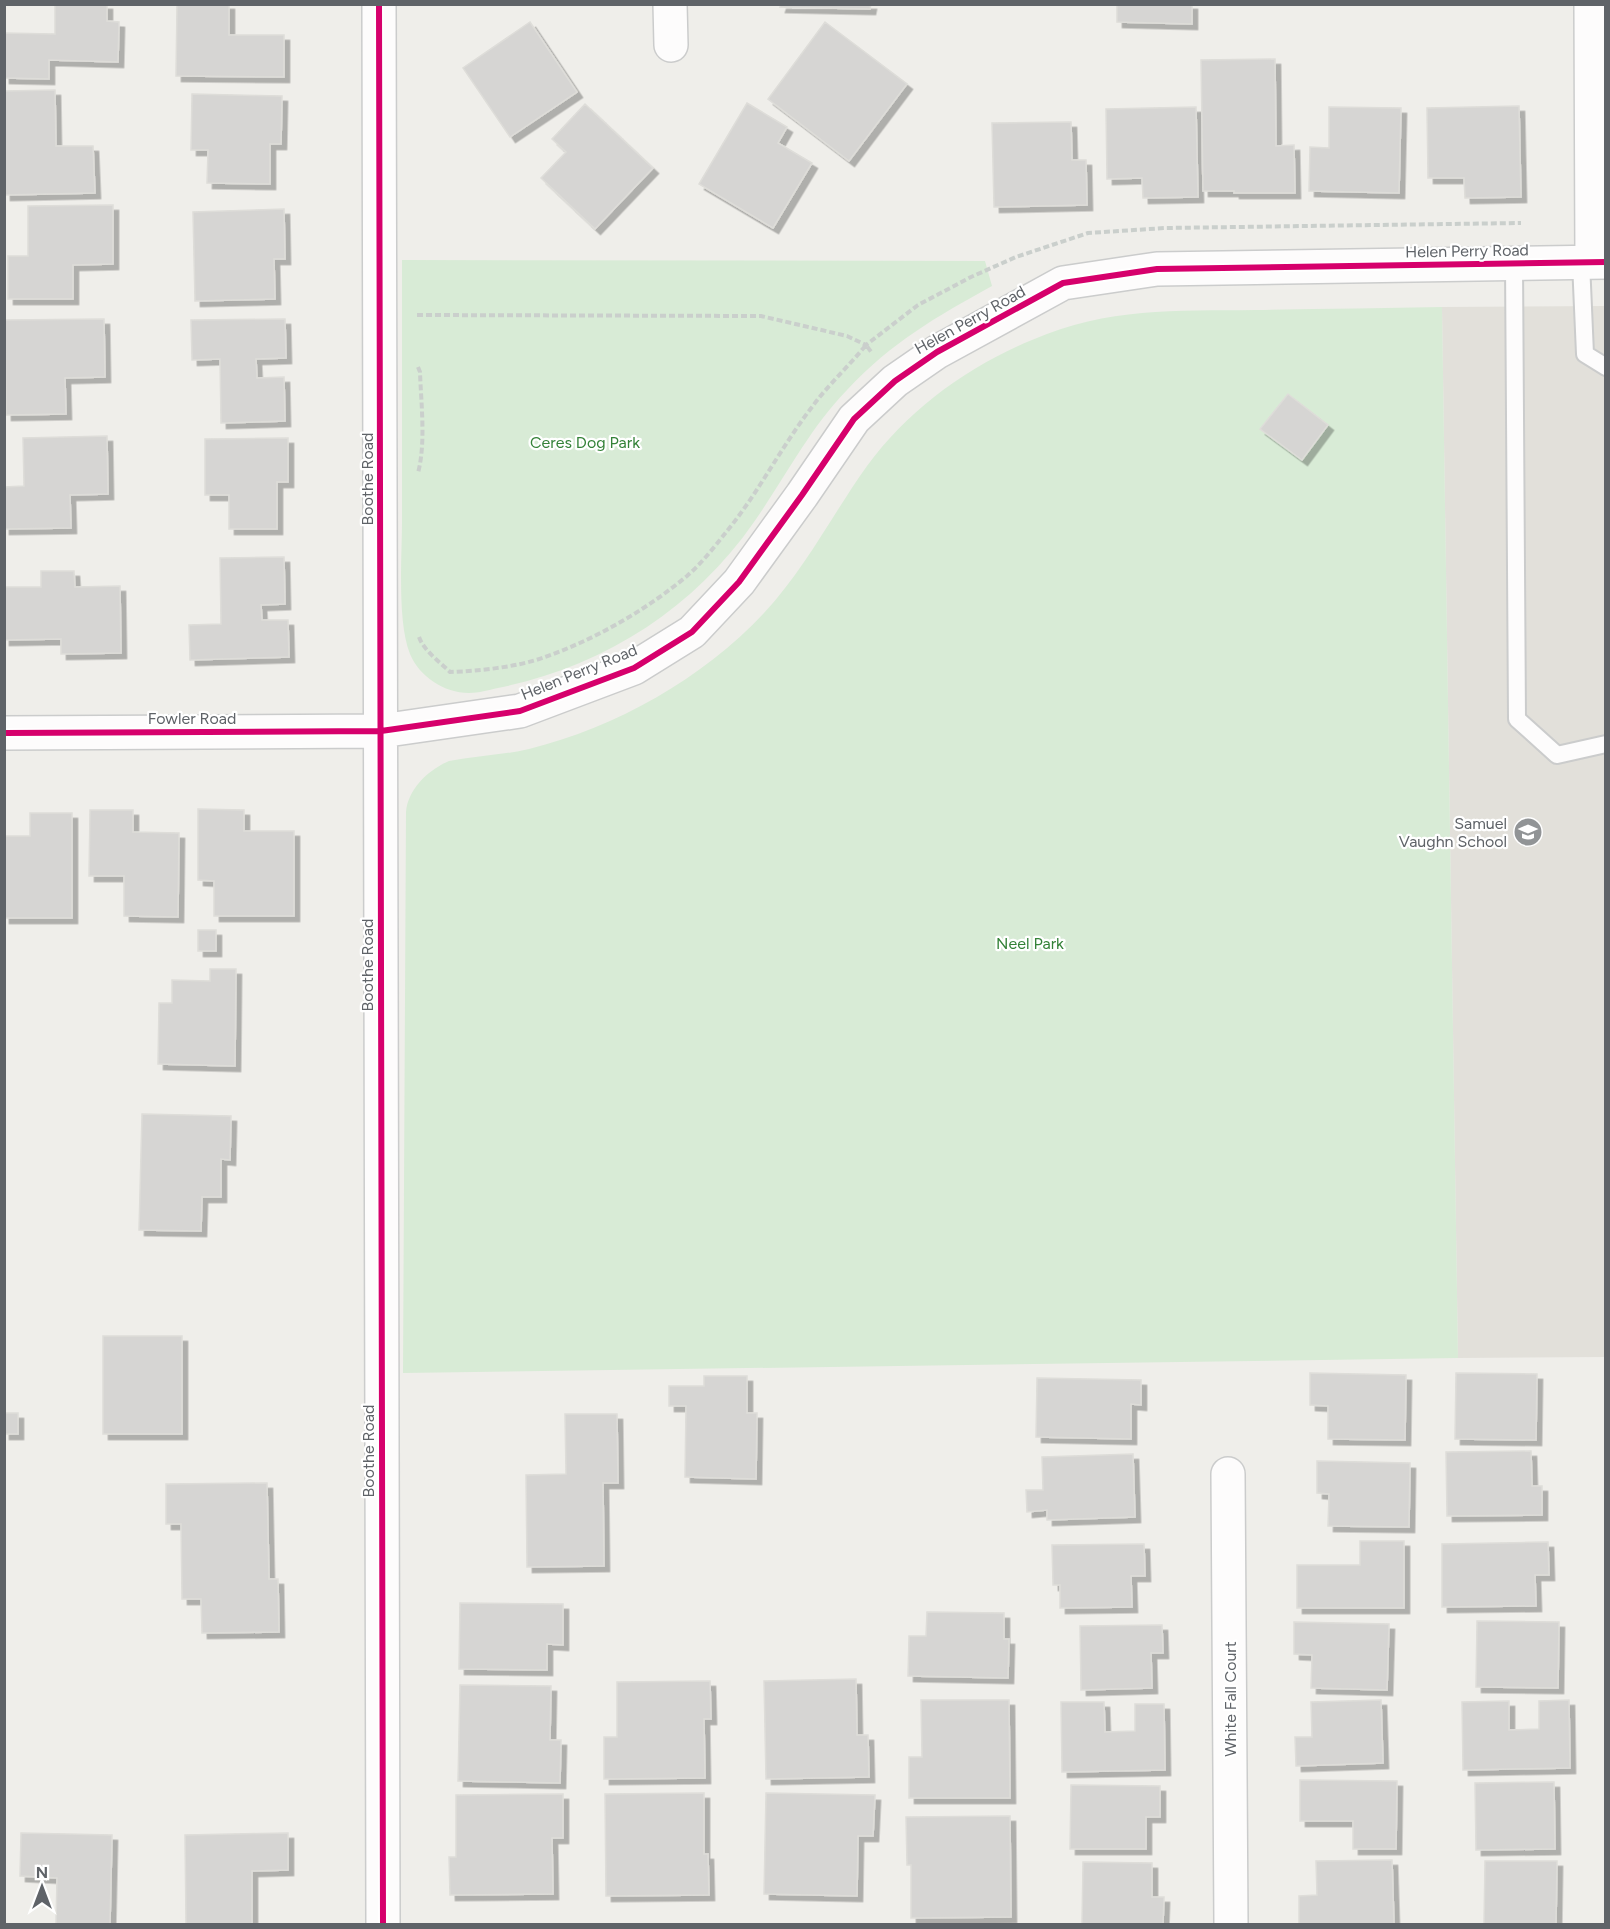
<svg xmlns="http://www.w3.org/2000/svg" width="1610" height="1929" font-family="Figtree,sans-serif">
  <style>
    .education { fill: #e2e0da }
    .green { fill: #d8ebd6 }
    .building { fill: #d6d5d3; stroke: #deddd9; stroke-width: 1.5; filter: url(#shadow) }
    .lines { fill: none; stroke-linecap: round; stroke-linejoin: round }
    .lane-casing { stroke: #cbcccc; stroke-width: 20 }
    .street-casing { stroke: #cbcccc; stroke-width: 36 }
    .path { stroke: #cacfcc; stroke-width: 4; stroke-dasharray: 6 3; stroke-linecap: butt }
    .lane { stroke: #fdfcfc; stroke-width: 16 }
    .street { stroke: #fdfcfc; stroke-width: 33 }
    .cycleway-casing { stroke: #fff; stroke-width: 10 }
    .cycleway { stroke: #d6006c; stroke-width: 6 }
    .labels { text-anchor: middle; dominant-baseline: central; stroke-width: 4.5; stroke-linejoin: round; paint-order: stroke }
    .street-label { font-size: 16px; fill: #5f6368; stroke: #fff }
    .park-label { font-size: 16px; fill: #348238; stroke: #fff }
    .poi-label { font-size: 16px; fill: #5f6368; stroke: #fff; text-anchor: end }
  </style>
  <defs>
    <filter id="shadow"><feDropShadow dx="5.5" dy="5.5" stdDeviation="0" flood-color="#0004"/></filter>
  </defs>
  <rect width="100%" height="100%" fill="#efeeea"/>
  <path class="education" d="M1605,306V1357L1458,1358L1442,307Z"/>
  <path class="green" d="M402,260L985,261L992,286C936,317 892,342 847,390C809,429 785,478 754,522C693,610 602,667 498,688C488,690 479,693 469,693C444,693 419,676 410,654C397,621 402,557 402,521C402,434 402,347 402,260Z
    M1442,307L1458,1358L403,1373L406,812C408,789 428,770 449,761C475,756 503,755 529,749C617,727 702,679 764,613C805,569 832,515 867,466C908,410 968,366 1032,340C1109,307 1174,311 1255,310C1317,309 1380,308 1442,307Z"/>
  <path class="building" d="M55,4H107V21L119,22L118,62L49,60V79L4,78V33L55,34Z
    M177,4H229V35H284V77L176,76Z
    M781,4H871L870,9L780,7Z
    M1117,4H1192V24L1117,22Z
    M530,22L577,92L510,137L463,68Z
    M825,22L907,84L849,161L768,99Z
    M1275,59L1276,146L1294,145L1295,193H1234V191H1203L1201,60Z
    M55,90L56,146H93L95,193L5,195L4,91Z
    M192,94L282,96L281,144H270V184L207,183L208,150H191Z
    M747,103L787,127L778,143L812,163L773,228L699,184Z
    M585,104L653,168L595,229L541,178L566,152L552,139Z
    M1519,106L1521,197L1465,198L1464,178H1428L1427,108Z
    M1196,107L1198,197L1143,198L1142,178L1107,179L1106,109Z
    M1329,107L1401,108L1399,193L1309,191L1310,147L1329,148Z
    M1071,122L1072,160H1086L1087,205L994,207L992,123Z
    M113,205V264L73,265V299H8V256H28V206Z
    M284,209L285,259H274L275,299L195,301L193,212Z
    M104,319L105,377L65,378L66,414L6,415L5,320Z
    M285,319L286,358L256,359L257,378L284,377L285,421L221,423L220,359L192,360L191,320Z
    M1288,394L1328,425L1302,460L1260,429Z
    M107,436L108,494L70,495L71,528L4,529V487L24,486L23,438Z
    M288,438V482H277V529H229V495H205V439Z
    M284,557L285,604L261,605L262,620H288L289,657L190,660L189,625L221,624L220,558Z
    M41,571H74L75,587L120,586L121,653L61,654V639L4,640V587H41Z
    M198,809L244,810V831H294V916H214V881L198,880Z
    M90,810H133V832L179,833L178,917L124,916V876H89Z
    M30,813H72V918H4V836H30Z
    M198,930H216V951H198Z
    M210,969H236L235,1066L158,1064L159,1003H172V980L210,981Z
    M142,1114L231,1116L230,1160L221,1159V1197H202L201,1231L139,1230Z
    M103,1336H182V1434H103Z
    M1310,1373L1406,1375L1405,1440L1328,1439V1406L1310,1405Z
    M1456,1373L1537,1374L1536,1440L1455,1439Z
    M704,1376H747V1413H757L756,1479L685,1477L686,1406H669V1386H704Z
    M1037,1378L1141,1380V1405L1131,1404V1439L1036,1437Z
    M4,1413H18V1434H4Z
    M565,1414H617L618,1483H603L604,1566L527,1567L526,1475L566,1474Z
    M1531,1451L1532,1486H1542V1515L1447,1516L1446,1452Z
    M1133,1454L1135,1517L1047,1520V1510L1027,1512L1026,1490H1043L1042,1457Z
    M1317,1461L1410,1463L1409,1527L1328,1526L1329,1494L1317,1493Z
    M267,1483L269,1579H278L279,1632L202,1633L201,1599H182L181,1524H166V1484Z
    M1360,1541H1404V1608H1297V1565H1360Z
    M1548,1542L1549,1575H1535L1536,1606L1442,1607V1544Z
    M1144,1544L1145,1576H1131L1132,1607L1060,1608V1585H1053L1052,1545Z
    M460,1603L563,1604V1645L547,1644V1670L459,1669Z
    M927,1612L1004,1613V1639H1009L1008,1678L908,1676L909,1636H926Z
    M1477,1621L1559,1622L1558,1688L1476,1687Z
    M1294,1622L1389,1624L1387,1690L1311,1688L1312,1655L1294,1654Z
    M1162,1625L1163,1653H1151L1152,1688L1081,1690L1080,1626Z
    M856,1679L857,1735H868L869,1777L766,1779L764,1681Z
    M710,1681L711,1719H704L705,1778L604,1779V1737H617V1682Z
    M460,1685L551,1686L550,1740H561L560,1783L458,1781Z
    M921,1700H1009L1010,1798H909V1757H922Z
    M1381,1700L1383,1763L1296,1766L1295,1737H1312L1311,1702Z
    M1569,1700L1570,1768L1463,1770L1462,1702L1509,1701V1730L1539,1729V1701Z
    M1061,1702H1104L1105,1732L1135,1731V1704H1164L1165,1770L1062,1772Z
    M1300,1780L1397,1781L1396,1849H1353V1821H1300Z
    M1554,1782L1555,1849L1476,1850L1475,1783Z
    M1071,1785L1160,1786V1817H1146V1849H1070Z
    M704,1793V1854H708L709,1895L606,1896L605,1794Z
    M766,1793L875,1795L873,1836H858L857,1896L764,1894Z
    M563,1794V1838H552L553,1894L450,1895L449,1857H456V1795Z
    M1010,1816L1011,1917L911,1918V1865H907L906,1817Z
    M21,1833L112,1835L110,1924H56L57,1878L20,1876Z
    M288,1833V1870L252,1871V1924H186L185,1835Z
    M1392,1860L1394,1924H1299V1896L1317,1895L1316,1861Z
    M1485,1861H1557L1556,1924H1484Z
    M1083,1862L1152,1863V1897H1164L1163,1924H1082Z"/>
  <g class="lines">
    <g class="lane-casing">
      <path id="lane" d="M1581,262L1585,354L1606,367
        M1514,264L1517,719L1557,755L1606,744"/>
    </g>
    <g class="street-casing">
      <path id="street" d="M379,4L383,1924
        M670,4L671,45
        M1591,4L1592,262
        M4,733L381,731L520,711L634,668L692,632L739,582L802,495L854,419L895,381L937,352L1063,283L1157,269L1606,262
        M1228,1474L1231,1924"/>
    </g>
    <path class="path" d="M417,315L761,316L847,336L866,345L918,305L971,277L1016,257L1088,233L1165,228L1521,223
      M418,367L420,372C421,403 426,443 418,473
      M419,637C424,651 440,662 450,672C479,671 518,667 545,657C596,639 646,610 687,576C702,563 715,546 727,531C759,492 781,447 812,407C828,385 849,366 866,345L872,353"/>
    <use href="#lane" class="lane"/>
    <use href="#street" class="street"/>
    <g class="cycleway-casing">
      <path id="cycleway" d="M379,4L383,1924
        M4,733L381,731L520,711L634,668L692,632L739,582L802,495L854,419L895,381L937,352L1063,283L1157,269L1606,262"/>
    </g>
    <use href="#cycleway" class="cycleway"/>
  </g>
  <defs>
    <g id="school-disc" transform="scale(1.5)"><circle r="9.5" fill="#919496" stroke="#fff"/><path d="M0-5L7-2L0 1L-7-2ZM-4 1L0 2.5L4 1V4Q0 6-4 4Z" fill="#fff"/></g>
  </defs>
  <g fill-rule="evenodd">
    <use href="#school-disc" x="1528" y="832"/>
  </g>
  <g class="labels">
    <g class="street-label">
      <text transform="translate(1467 251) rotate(-1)">Helen Perry Road</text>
      <text transform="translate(970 320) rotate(-29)">Helen Perry Road</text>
      <text transform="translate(367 479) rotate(-90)">Boothe Road</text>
      <text transform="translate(579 672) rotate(-22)">Helen Perry Road</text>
      <text x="192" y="718">Fowler Road</text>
      <text transform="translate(367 965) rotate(-90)">Boothe Road</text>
      <text transform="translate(368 1451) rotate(-90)">Boothe Road</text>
      <text transform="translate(1230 1699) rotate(-90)">White Fall Court</text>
    </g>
    <g class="park-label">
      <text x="585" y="442">Ceres Dog Park</text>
      <text x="1030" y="943">Neel Park</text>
    </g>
    <g class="poi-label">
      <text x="1507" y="823">Samuel<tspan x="1507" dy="18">Vaughn School</tspan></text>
    </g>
  </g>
  <rect width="1610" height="1929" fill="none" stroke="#5f6368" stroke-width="12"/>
  <g transform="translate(42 1887)" stroke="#ffffff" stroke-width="4.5" paint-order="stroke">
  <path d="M0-4.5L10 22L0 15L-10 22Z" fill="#5f6368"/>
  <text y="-9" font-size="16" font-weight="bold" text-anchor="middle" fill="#5f6368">N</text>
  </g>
</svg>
